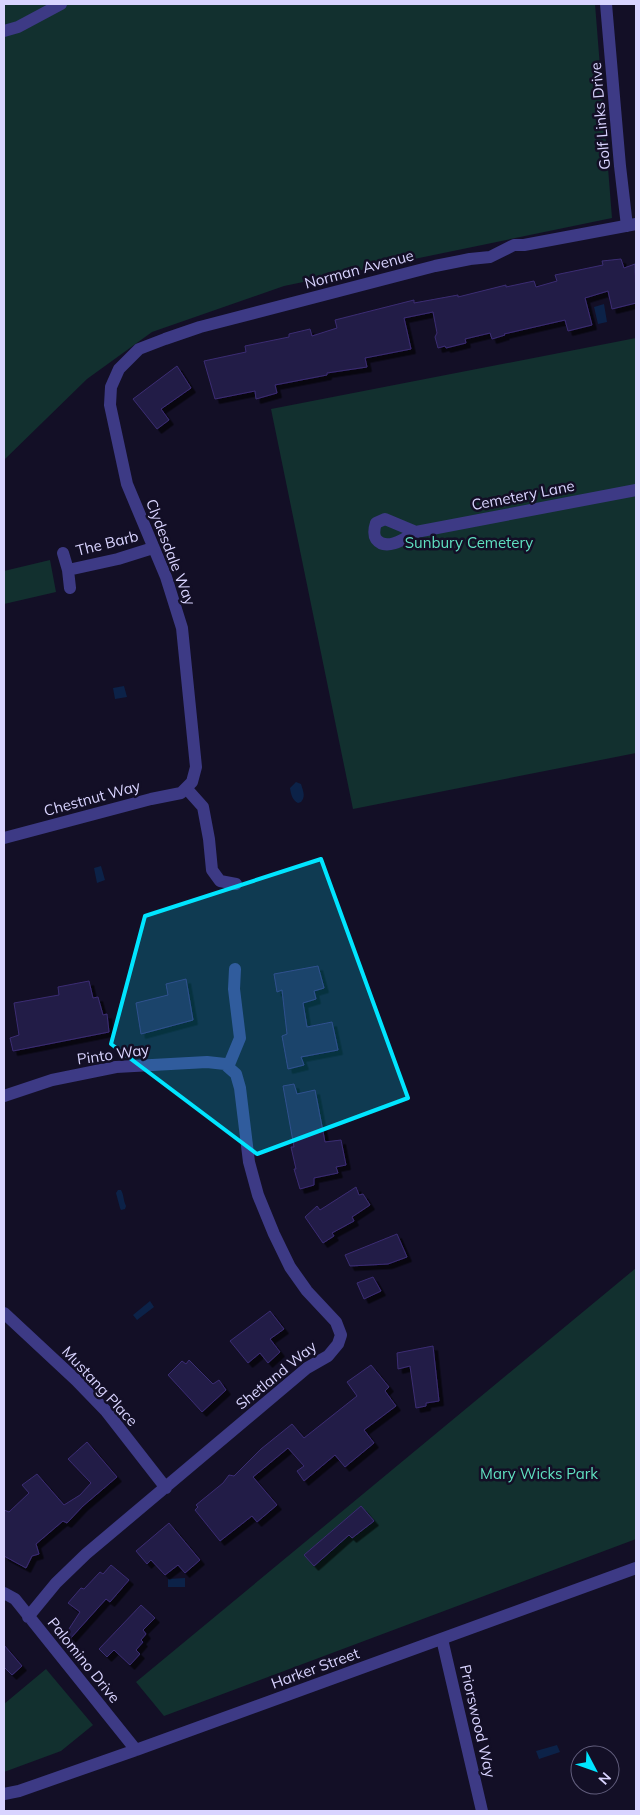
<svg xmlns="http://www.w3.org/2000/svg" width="640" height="1815" font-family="Mulish,sans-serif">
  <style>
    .green { fill: #12302f }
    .water { fill: #0c2248 }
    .building { fill: #241b47; stroke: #3b2d73; filter: url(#shadow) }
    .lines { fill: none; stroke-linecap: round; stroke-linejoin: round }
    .minor { stroke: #3d3a85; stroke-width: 12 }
    .marked { fill: #00e5ff; fill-opacity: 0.2; stroke: #00e5ff; stroke-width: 4; stroke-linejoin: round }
    .labels { text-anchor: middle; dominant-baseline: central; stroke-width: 5; stroke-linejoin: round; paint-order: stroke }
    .street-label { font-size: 15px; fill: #d9d4ff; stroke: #130f26 }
    .park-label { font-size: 15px; fill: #5fe0c0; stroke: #130f26 }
  </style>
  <defs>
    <filter id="shadow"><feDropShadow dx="4.5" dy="4.5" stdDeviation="0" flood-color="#0009"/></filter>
  </defs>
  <rect width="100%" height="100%" fill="#130f26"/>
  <path class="green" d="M4,4H595L612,218L284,286L152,332L87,379L4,460Z
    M636,338V753L353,809L271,409Z
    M50,560L56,592L4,604V571Z
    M636,1268V1539L164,1716L136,1682Z
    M46,1669L93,1725L61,1751L4,1772V1704Z"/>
  <path class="water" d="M604,304L607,322L598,324L594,307Z
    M124,686L127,697L115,699L113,688Z
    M296,782L301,784C303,791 306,796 301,802L298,803C292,800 291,794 290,788Z
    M101,866L105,880L97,883L94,868Z
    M118,1190H121C124,1195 123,1200 126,1206L125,1209L121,1210L120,1208L116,1193Z
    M150,1301L154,1307L137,1320L133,1315Z
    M185,1578V1587H168V1579Z
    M557,1745L560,1752L539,1759L536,1751Z"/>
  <path class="building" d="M621,259L624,268L635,264L636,303L612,309L608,291L585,298L592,325L568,331L565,320L504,334L505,335L492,339L490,333L465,339L466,343L446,348L445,346L438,348L435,337L437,333L433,312L404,318L411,349L365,358L367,367L327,373V375L275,385L277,393L256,399L255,391L215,399L204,361L246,352L245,346L289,337V334L310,329L312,336L337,328L335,320L414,300V303L458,295V297L506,285V287L534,281L536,287L557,281L555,275L603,265L602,261Z
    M177,366L191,388L161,409L169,420L157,429L133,399Z
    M318,966L324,988L314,991L316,999L303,1003L307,1027L332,1022L338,1050L301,1057L304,1065L288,1069L282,1036L287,1034L282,990L277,992L274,974Z
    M186,979L193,1020L141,1034L136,1003L168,995L166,984Z
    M89,981L93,998L98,997L103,1015L107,1014L109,1032L13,1051L10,1038L19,1035L14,1003L59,995L58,987Z
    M294,1084L297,1094L315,1090L325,1142L341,1140L346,1165L336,1167L338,1173L314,1178V1185L300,1189L294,1169H296L291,1147H294L283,1086Z
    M356,1187L359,1195L363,1194L370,1205L352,1217L354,1221L332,1233L334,1236L323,1243L305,1217L317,1206L320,1210Z
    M397,1234L407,1257L388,1264L350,1266L345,1255Z
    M373,1277L381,1291L364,1299L357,1283Z
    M270,1311L284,1329L270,1339L280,1352L268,1363L260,1353L248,1363L230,1341Z
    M433,1346L439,1401L426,1403V1406L416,1408L410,1366L398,1369L397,1353Z
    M189,1360L213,1384L219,1380L226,1390L202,1412L168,1375L182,1361L186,1364Z
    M371,1365L389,1387L385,1391L396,1406L364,1430L374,1443L345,1467L335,1455L304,1481L297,1471L304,1466L288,1448L253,1477L277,1505L257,1522L252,1516L220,1541L195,1510L198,1507L196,1505L223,1483L229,1475L234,1476L261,1449L292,1424L304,1438L357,1396L347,1382Z
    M87,1442L117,1477L83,1506L67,1523L63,1521L36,1544L39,1554L32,1556L26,1568L4,1556V1510L9,1512L29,1493L22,1485L37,1474L64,1505L80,1495L91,1483L68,1459Z
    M361,1506L374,1521L352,1538L349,1535L314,1566L304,1555Z
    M169,1523L200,1560L185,1573L178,1565L165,1575L151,1560L147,1564L136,1551Z
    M111,1565L129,1580L110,1602L106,1599L70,1639L65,1635L80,1612L68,1603L81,1588L84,1589L100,1572L103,1574Z
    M141,1605L155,1618L143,1630L146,1634L141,1640L143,1642L136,1650L140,1654L130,1665L114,1650L107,1657L99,1649Z
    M4,1645L22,1666L12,1675L4,1667Z"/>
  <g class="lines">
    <path class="minor" d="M606,4L620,166L627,226
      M4,31L18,27L61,4
      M416,532L385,519L376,523C374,529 373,534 376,539C386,552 406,538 416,532L636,490
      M63,553L68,570L70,588
      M68,570L118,559L153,548
      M186,788L203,807L209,839L212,870L220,881L236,884
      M4,838L151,799L181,793L192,782L196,767L182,628L166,577L127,484L110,405L111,387L119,369L139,349L165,339L200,327L435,266L470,259L490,257L514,245H524L636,224
      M228,1067L240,1038L234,989L235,969
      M4,1096L52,1080L116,1067L207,1062L225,1064L228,1067L236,1074L240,1088L249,1162L258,1195L274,1234L290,1267L307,1291L336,1322L341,1335L338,1344L328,1356L307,1368L86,1554L56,1583L28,1617
      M4,1313L76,1380L106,1411L166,1488
      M4,1593L15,1599L136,1750
      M442,1639L482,1811
      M4,1794L19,1791L136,1750L636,1568"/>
  </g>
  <path class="marked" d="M321,859L408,1098L257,1154L111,1044L145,916Z"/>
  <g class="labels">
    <g class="street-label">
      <text transform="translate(600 116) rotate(-95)">Golf Links Drive</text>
      <text transform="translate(359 269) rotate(-15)">Norman Avenue</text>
      <text transform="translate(523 495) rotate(-11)">Cemetery Lane</text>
      <text transform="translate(107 543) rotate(-14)">The Barb</text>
      <text transform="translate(171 552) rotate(69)">Clydesdale Way</text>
      <text transform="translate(92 798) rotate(-15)">Chestnut Way</text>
      <text transform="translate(113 1054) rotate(-8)">Pinto Way</text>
      <text transform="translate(276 1375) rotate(-39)">Shetland Way</text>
      <text transform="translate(100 1386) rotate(47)">Mustang Place</text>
      <text transform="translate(84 1660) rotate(51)">Palomino Drive</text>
      <text transform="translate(315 1668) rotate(-20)">Harker Street</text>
      <text transform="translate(478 1721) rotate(77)">Priorswood Way</text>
    </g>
    <g class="park-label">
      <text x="469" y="542">Sunbury Cemetery</text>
      <text x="539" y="1473">Mary Wicks Park</text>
    </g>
  </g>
  <rect width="640" height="1815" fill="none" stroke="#d9d4ff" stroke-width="10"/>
  <g transform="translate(595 1770) rotate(131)"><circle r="24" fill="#130f26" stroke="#625e7d"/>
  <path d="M0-4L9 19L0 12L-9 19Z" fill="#00e5ff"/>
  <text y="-8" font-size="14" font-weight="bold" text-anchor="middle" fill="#d9d4ff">N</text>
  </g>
</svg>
